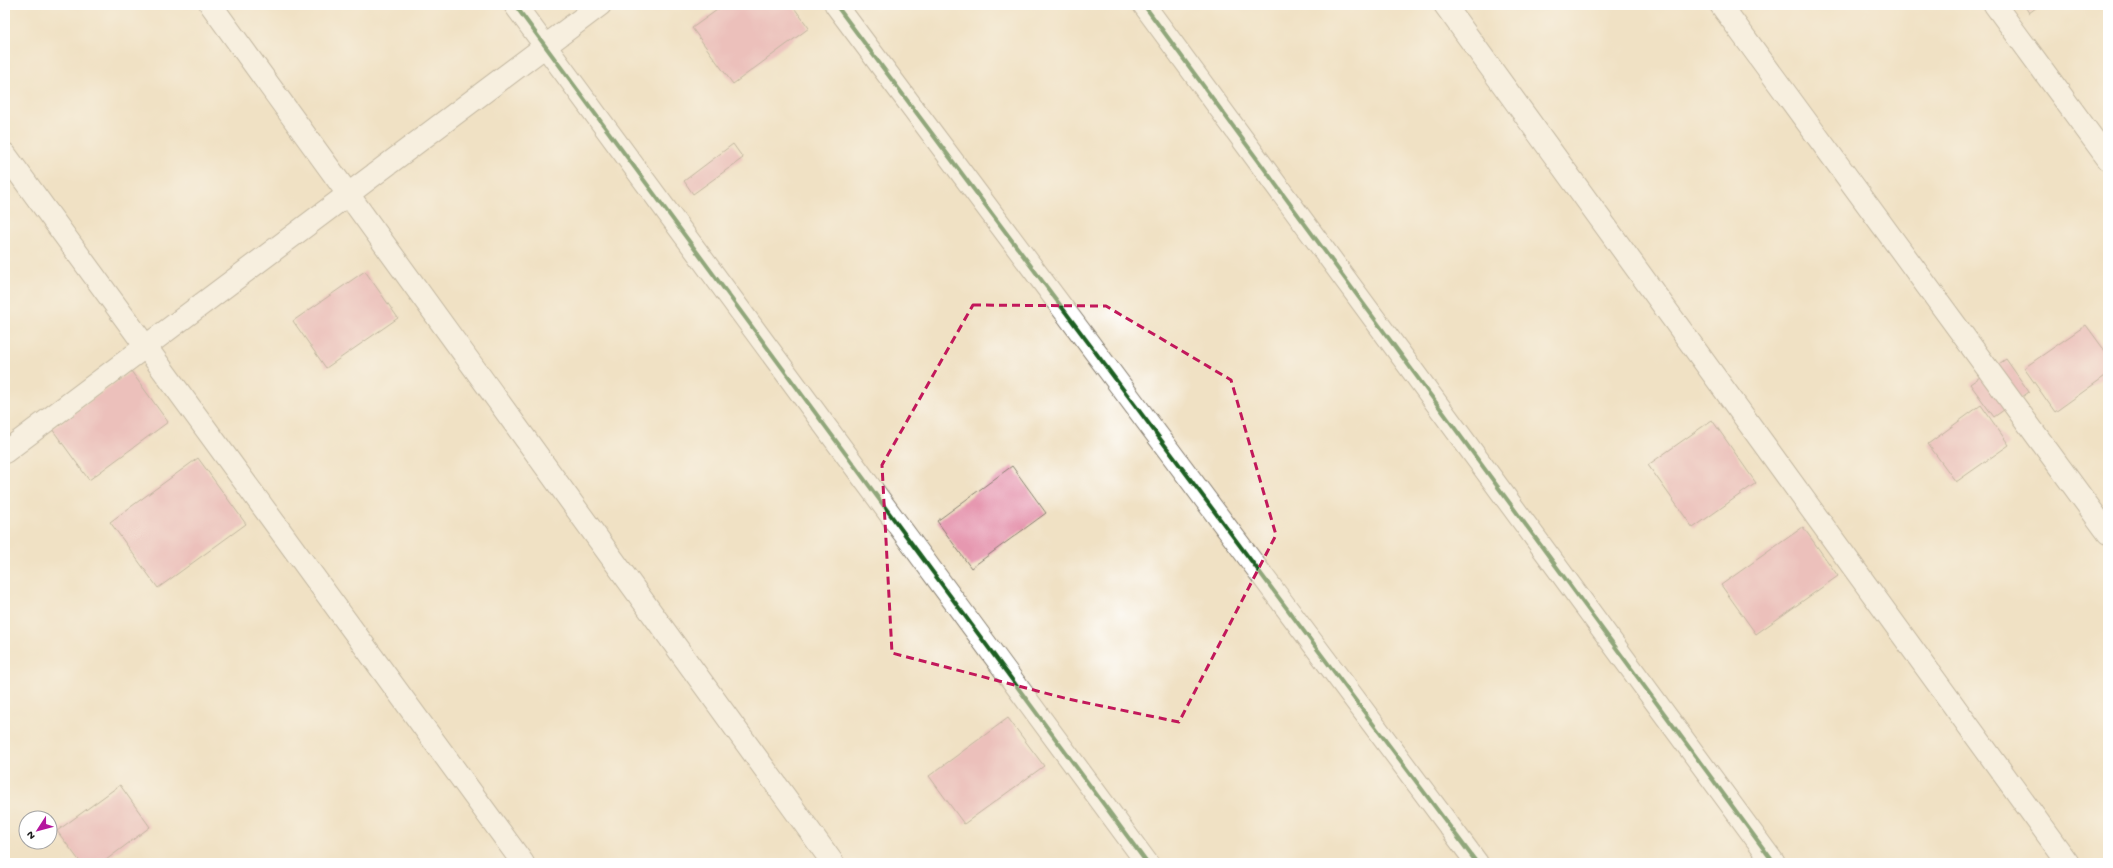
<svg xmlns="http://www.w3.org/2000/svg" width="2113" height="868" font-family="'Gochi Hand',sans-serif">
  <style>
    .building { fill: #e698b0 }
    .lines { fill: none; stroke-linecap: round; stroke-linejoin: round }
    .minor-casing { stroke: #867e70; stroke-width: 24 }
    .minor { stroke: #fff; stroke-width: 22 }
    .cycleway-casing { stroke: #fff; stroke-width: 6 }
    .cycleway { stroke: #1b5e20; stroke-width: 4 }
    .marked { fill: none; stroke: #c2185b; stroke-width: 3; stroke-dasharray: 8 5; stroke-linejoin: round }
  </style>
  <rect width="100%" height="100%" fill="#fff"/>
  <filter id="ink" filterUnits="userSpaceOnUse"><feTurbulence type="fractalNoise" baseFrequency=".025" numOctaves="2"/><feDisplacementMap in="SourceGraphic" scale="8" xChannelSelector="R" yChannelSelector="G"/><feConvolveMatrix kernelMatrix="1 2 1 2 8 2 1 2 1" color-interpolation-filters="sRGB"/></filter>
  <filter id="wash" filterUnits="userSpaceOnUse"><feTurbulence type="fractalNoise" baseFrequency=".012" numOctaves="4" result="noise"/><feDisplacementMap in="SourceGraphic" scale="16" xChannelSelector="R" yChannelSelector="G"/><feGaussianBlur stdDeviation="0.9" result="paint"/><feColorMatrix in="noise" values="0 0 0 0 0 0 0 0 0 0 0 0 0 0 0 0 0 1.4 0 .05"/><feComposite in="paint" operator="in"/></filter>
  <g filter="url(#wash)">
    <rect width="100%" height="100%" fill="#f0e1c4"/>
    <g id="blocks">
      <path class="building" d="M724,5H792L809,28L733,84L692,28Z
        M2024,5H2040L2029,13Z
        M733,144L743,158L693,194L684,181Z
        M365,271L398,318L326,368L293,321Z
        M2086,325L2108,355V374L2055,412L2024,368Z
        M2006,359L2029,392L1994,417L1970,384Z
        M131,371L168,422L89,480L52,429Z
        M1981,405L2009,445L1956,482L1928,444Z
        M1712,420L1756,483L1693,528L1648,465Z
        M198,458L246,524L158,588L110,522Z
        M1012,466L1046,513L971,568L937,521Z
        M1803,527L1838,576L1756,634L1721,585Z
        M1008,718L1044,766L964,824L929,776Z
        M120,785L150,827L102,863H81L57,831Z"/>
    </g>
  </g>
  <g filter="url(#ink)">
    <use href="#blocks" fill-opacity="0" stroke="#867e70" stroke-width="1"/>
    <g class="lines">
      <g class="minor-casing">
        <path id="minor" d="M211,5L833,863
          M515,5L1147,863
          M836,5L1477,863
          M1144,5L1774,863
          M1445,5L2068,863
          M1721,5L2108,533
          M1995,5L2108,159
          M5,154L523,863
          M5,452L600,5"/>
      </g>
      <use href="#minor" class="minor"/>
      <g class="cycleway-casing">
        <path id="cycleway" d="M515,5L1147,863
          M836,5L1477,863
          M1144,5L1774,863"/>
      </g>
      <use href="#cycleway" class="cycleway"/>
    </g>
  </g>
  <path d="M0 0H2113V868H0ZM973,305L1106,306L1231,380L1276,535L1179,722L1068,699L892,653L882,465Z" fill="#f0e1c4" fill-opacity=".55" fill-rule="evenodd"/>
  <path class="marked" d="M973,305L1106,306L1231,380L1276,535L1179,722L1068,699L892,653L882,465Z"/>
  <rect width="2113" height="868" fill="none" stroke="#fff" stroke-width="20"/>
  <g transform="translate(38 830) rotate(234)"><circle r="19" fill="#ffffff" stroke="#a4a4a4"/>
  <path d="M0-3L7 15L0 10L-7 15Z" fill="#b5179e"/>
  <text y="-6" font-size="11" font-weight="bold" text-anchor="middle" fill="#1c1c1c">N</text>
  </g>
</svg>
